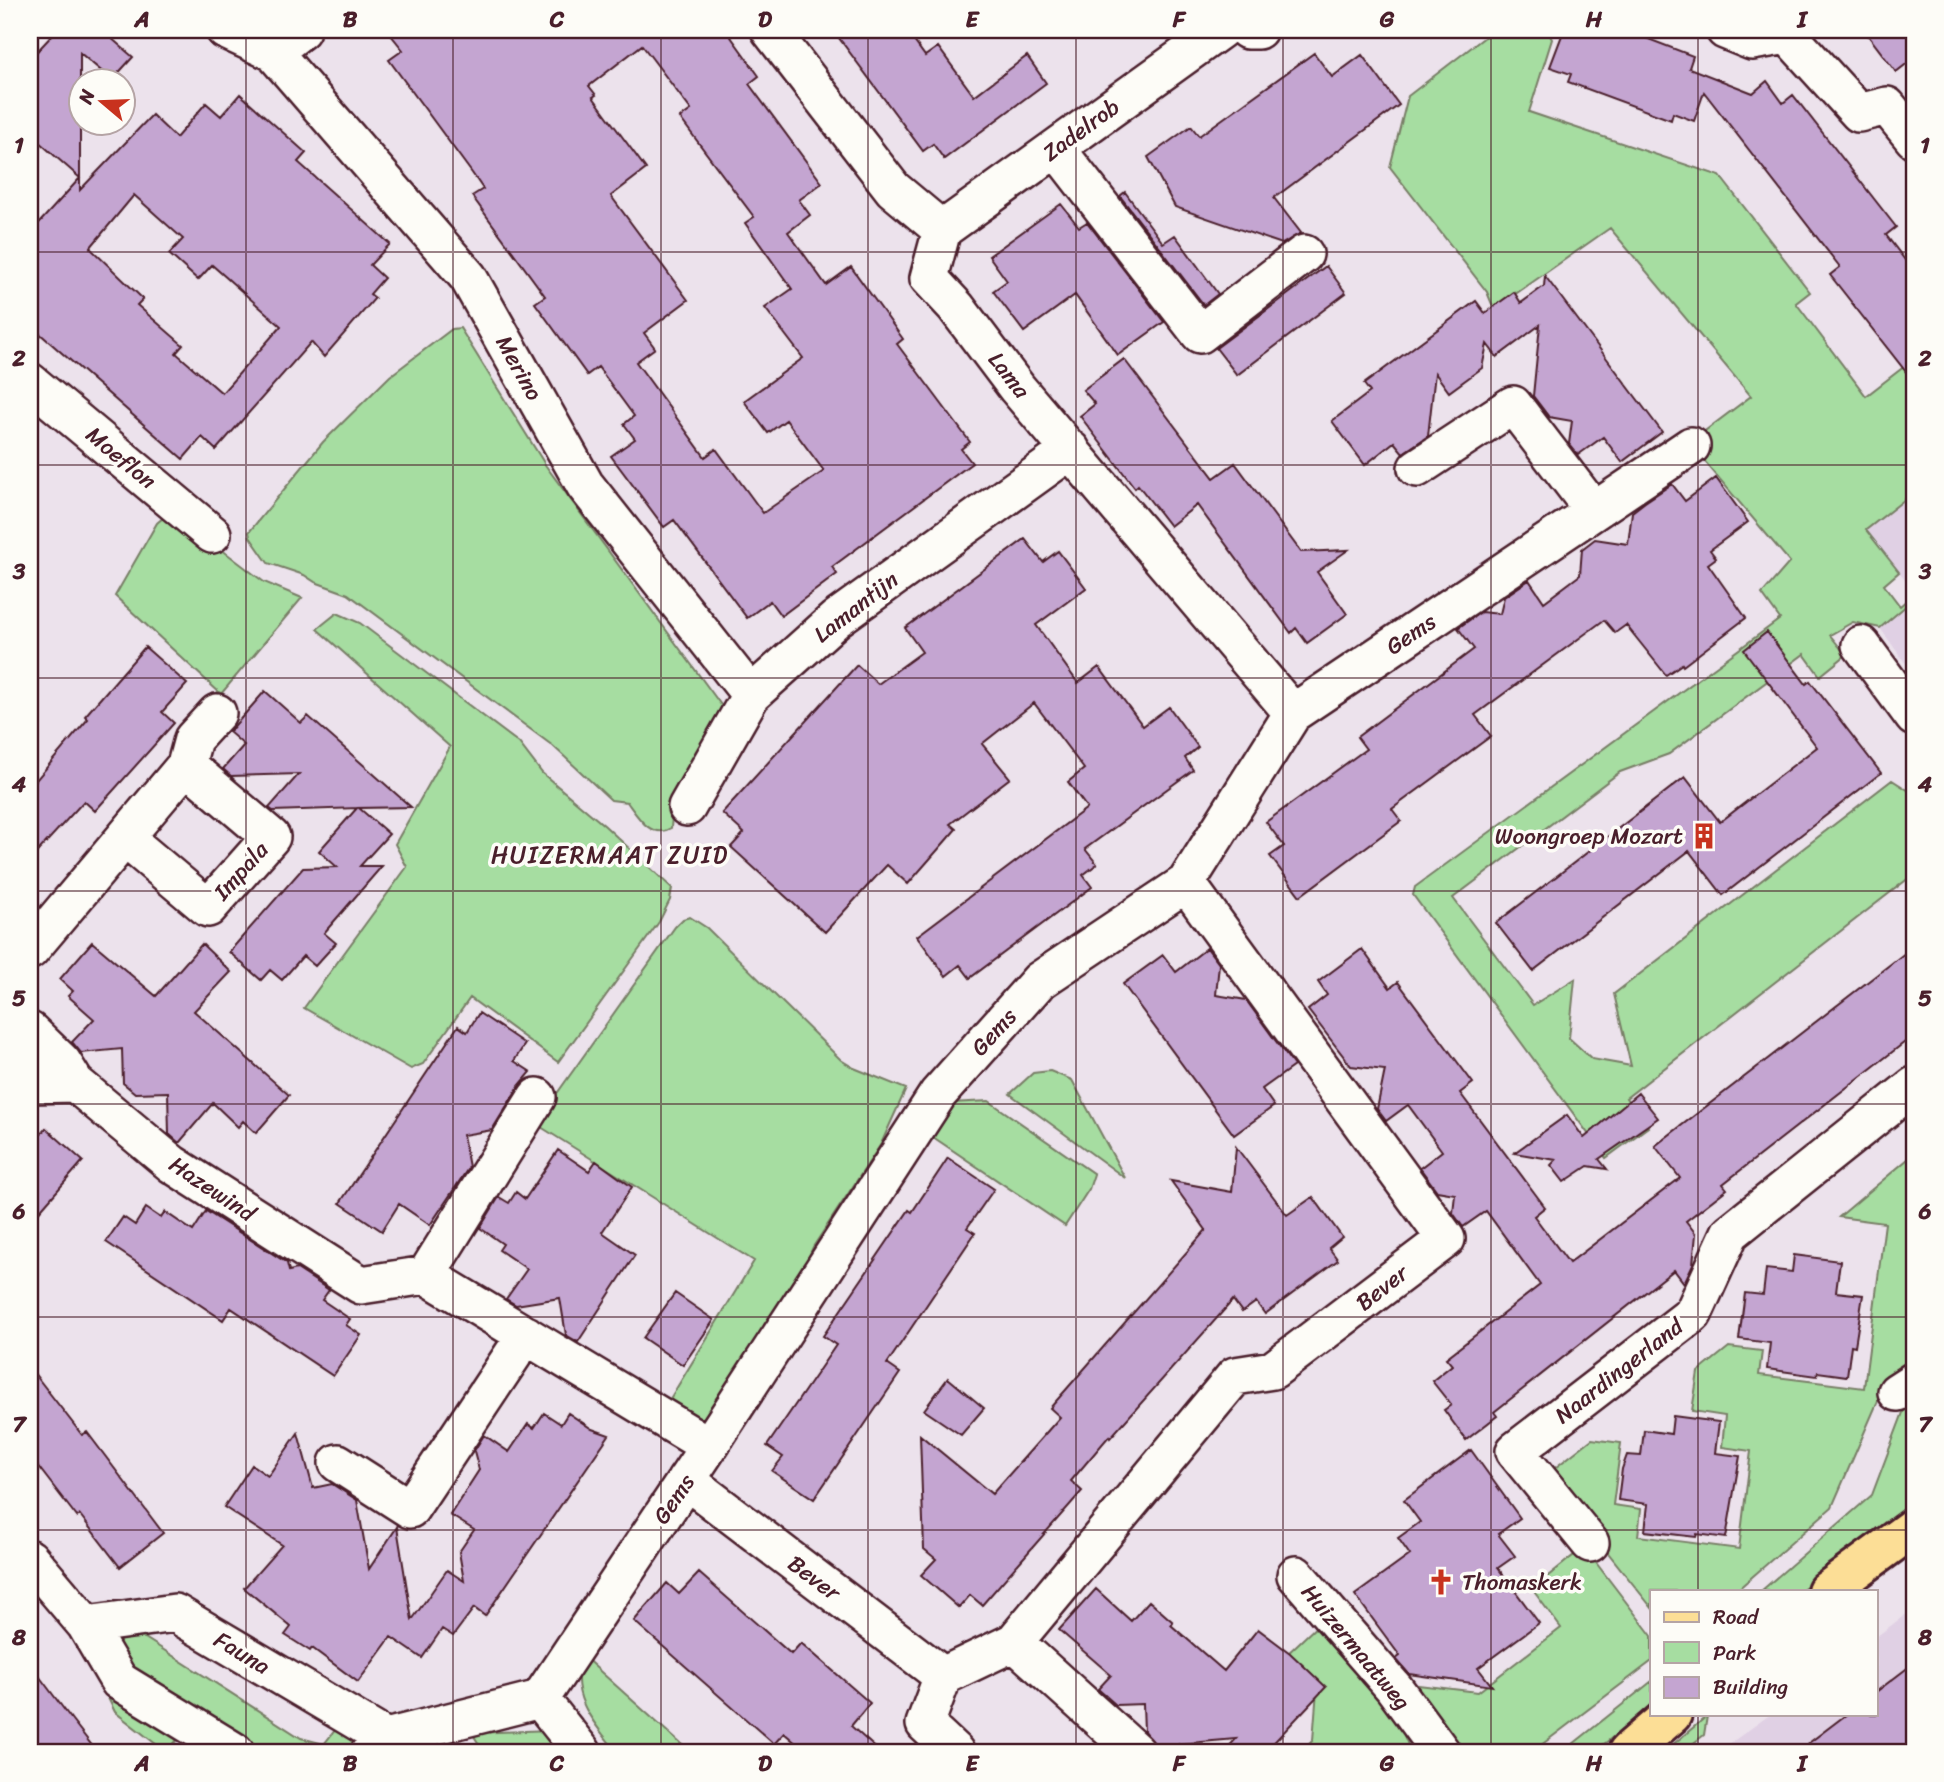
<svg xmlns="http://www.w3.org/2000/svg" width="1944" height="1782" font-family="Sriracha,sans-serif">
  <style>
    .built { fill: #e0d0e4 }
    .green { fill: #a6dda1; stroke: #787e66; stroke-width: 2 }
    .building { fill: #c4a5d1; stroke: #4a1f2b; stroke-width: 2; fill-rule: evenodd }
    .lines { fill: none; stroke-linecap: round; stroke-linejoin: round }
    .minor-casing { stroke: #4a1f2b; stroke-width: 42 }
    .major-casing { stroke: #4a1f2b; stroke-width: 44 }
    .minor { stroke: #fdfcf7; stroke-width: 37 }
    .major { stroke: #fcde96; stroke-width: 38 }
    .grid { fill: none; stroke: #4a1f2b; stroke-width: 2; stroke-opacity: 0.55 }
    .labels { text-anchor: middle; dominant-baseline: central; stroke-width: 7; stroke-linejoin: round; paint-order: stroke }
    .street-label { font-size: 23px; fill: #4a1f2b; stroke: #fdfcf7 }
    .poi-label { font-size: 23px; fill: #4a1f2b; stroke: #fdfcf7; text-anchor: end }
    .neighbourhood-label { font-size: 24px; letter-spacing: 2px; fill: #4a1f2b; stroke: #fdfcf7 }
    .neatline { fill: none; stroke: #4a1f2b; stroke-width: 2.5 }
    .grid-label { font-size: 23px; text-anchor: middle; font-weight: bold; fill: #4a1f2b }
  </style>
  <rect width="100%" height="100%" fill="#ece2ec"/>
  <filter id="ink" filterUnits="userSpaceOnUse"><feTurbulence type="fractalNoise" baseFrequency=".0143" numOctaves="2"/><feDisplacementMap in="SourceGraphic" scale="14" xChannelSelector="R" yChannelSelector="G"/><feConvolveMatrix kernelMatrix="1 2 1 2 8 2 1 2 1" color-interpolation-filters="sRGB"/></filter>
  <g filter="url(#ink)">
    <path class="built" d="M1914,492V590L1865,530Z
      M1914,599V675L1880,628Z
      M1914,1608V1752H1718L1771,1714H1876V1637Z"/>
    <path class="green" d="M1494,30H1547L1552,39L1529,112L1720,176L1810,292L1796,303L1866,396L1914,359V492L1866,530L1899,572L1884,585L1900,606L1914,594V599L1880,628L1853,622L1830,635L1846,655L1820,676L1804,654L1669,754L1620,772L1453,898L1533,1005L1575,979L1569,1038L1592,1059L1631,1066L1614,994L1892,780L1914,794V874L1626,1098L1648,1127L1606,1158L1413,895L1415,887L1780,619L1762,594L1790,562L1689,443L1751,396L1610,228L1494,309L1487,292L1390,167L1408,96Z
      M460,328L546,466L729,716L674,794L671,828C651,840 638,817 627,802L611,800L553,746L348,594L315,582L304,575L268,563L250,537L249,532L323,442L390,376L452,329Z
      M171,511L264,582L302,598L221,694L115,596L157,523Z
      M337,613L360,623L519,743L542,773L605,826L672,888L670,900L659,922L558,1062L470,998L423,1064L411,1069L304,1008L407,867L395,844L450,747L317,629Z
      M690,917L707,928L841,1060L854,1068L906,1089L881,1144L813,1247L804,1268L713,1411L700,1421L665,1407L754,1261L533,1122L546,1099L558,1092L675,927L683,919Z
      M1050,1071L1072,1080L1125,1178L1010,1094L1033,1073Z
      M989,1101L1094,1174L1089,1189L1065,1226L930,1135L950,1103Z
      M1914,1154V1364L1887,1380L1832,1507L1736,1591H1652V1608L1546,1475L1592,1439L1621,1443L1613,1505L1641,1509L1638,1536L1739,1549L1751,1451L1722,1447L1725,1416L1692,1411L1698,1372L1729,1347L1762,1351L1759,1375L1864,1388L1885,1223L1839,1217Z
      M1914,1397V1501L1800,1591H1761L1872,1495L1907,1402Z
      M1584,1547L1652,1636V1661L1532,1752H1453L1401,1683L1478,1692L1561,1628L1532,1589Z
      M1319,1624L1388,1697L1411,1752H1302L1313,1740L1317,1690L1286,1655Z
      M132,1626L142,1636L301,1738L324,1744L336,1729L358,1740L344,1752H263L128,1673L116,1646Z
      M583,1656L690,1752H617C595,1725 566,1694 583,1656Z
      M1652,1681V1706L1594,1752H1563Z
      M106,1694L179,1738L166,1752L115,1712Z
      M1707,1716L1704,1735L1682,1752H1664Z
      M550,1730L568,1752H484L472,1733Z"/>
    <path class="building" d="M54,30H102L133,57L112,80L80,53V190L152,115L176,138L206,103L221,116L240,94L306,153L298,162L390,244L370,265L384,278L370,294L375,298L324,357L311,342L216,450L202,437L183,459L30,325V233L80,178L30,134V59L56,31ZM134,195L183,239L169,254L198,280L212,265L281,326L222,393L176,353L183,345L137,305L143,299L90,248Z
      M387,30H726L759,76L749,84L822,183L799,200L810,215L788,232L826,285L851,267L903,339L897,344L970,442L961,449L972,463L832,567L837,574L781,616L770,601L747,618L674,520L664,527L611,456L635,439L624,424L634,416L598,367L587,375L535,303L545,296L472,196L483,189L472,173L389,60L403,50ZM642,45L691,110L680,118L754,217L745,223L792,289L765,308L803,358L744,401L768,433L786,420L824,471L763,513L716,449L705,457L636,362L655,348L644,333L688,300L611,196L646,169L593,97L596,95L589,86Z
      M833,30H906L925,56L938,47L974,96L1027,56L1046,83L944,159L933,144L923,151Z
      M1564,30H1625L1693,56L1689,68L1753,93L1767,81L1783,103L1793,95L1896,227L1886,235L1914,272V382L1830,275L1840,267L1704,92L1694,121L1673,113L1671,120L1568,82L1571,74L1550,67Z
      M1864,30H1914V58L1896,72Z
      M1314,53L1332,77L1362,55L1399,105L1274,198L1301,233L1282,244L1175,207L1148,157L1191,126L1199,136Z
      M1125,192L1163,243L1175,235L1218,294L1204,305L1120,196Z
      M1061,204L1079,227L1087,222L1164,322L1118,355L1075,295L1024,332L993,291L1007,281L989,256Z
      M1326,266L1346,293L1237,375L1216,348Z
      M1545,276L1662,432L1622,462L1603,437L1578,455L1569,444L1572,421L1549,417L1533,396L1540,325L1497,357L1487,344L1482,368L1449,392L1435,373L1428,436L1403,453L1394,442L1365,465L1332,421L1370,392L1364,384L1476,301L1485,313L1514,292L1521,303L1544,286Z
      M1124,359L1214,478L1235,463L1301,552L1348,550L1317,572L1347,614L1307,643L1296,628L1291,633L1197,505L1170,526L1138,485L1135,488L1080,416L1095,404L1083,390Z
      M1716,478L1748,522L1710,550L1716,558L1708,564L1746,618L1683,666L1682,664L1666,675L1626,625L1615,633L1604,620L1475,715L1491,736L1392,809L1401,821L1300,896L1270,856L1284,846L1266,822L1366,749L1357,737L1474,649L1458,628L1481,612L1500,614L1504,597L1529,580L1544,602L1580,575L1582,549L1595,539L1628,544L1632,512L1645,502L1672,484L1685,501Z
      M1025,539L1043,562L1058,551L1086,588L1036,625L1078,683L1099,667L1143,726L1169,707L1198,747L1185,758L1193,770L1085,849L1097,864L1083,875L1092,887L970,978L960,965L946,976L917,936L1087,808L1068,782L1084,769L1034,703L982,744L1010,778L950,824L956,829L908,884L887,865L825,932L731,847L744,833L722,813L857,665L878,684L922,652L905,628Z
      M1767,632L1806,684L1810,681L1881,773L1723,895L1689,851L1533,971L1496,923L1685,777L1720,822L1817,747L1744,650Z
      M145,647L187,684L162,712L174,723L95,811L84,801L30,860V787L88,719L85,716Z
      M265,691L301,723L308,716L411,807L359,808L389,834L360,866H382L324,933L336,943L315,966L303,956L282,980L270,970L261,980L229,952L303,868L337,867L319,851L357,808L273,811L269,808L299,774L231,776L223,769L244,745L229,732Z
      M92,942L156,996L202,944L231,972L194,1011L289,1095L256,1133L243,1121L238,1127L213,1103L179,1143L169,1134L168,1092L135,1093L123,1083L122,1049L81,1053L72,1042L94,1019L68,996L73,991L60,979Z
      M1914,946V1035L1723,1184L1727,1189L1686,1221L1696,1234L1693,1264L1684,1283L1674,1270L1494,1412L1497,1416L1466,1440L1444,1410L1451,1405L1432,1381L1452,1365L1446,1358L1540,1285L1486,1211L1463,1227L1453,1213L1455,1194L1437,1191L1420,1168L1442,1151L1408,1105L1386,1121L1377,1109L1385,1070L1351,1066L1308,1010L1327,995L1318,982L1362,949L1390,988L1398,982L1473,1083L1460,1093L1545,1207L1534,1216L1569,1263L1680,1178L1655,1146Z
      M1207,948L1219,964L1216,995L1246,1000L1294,1066L1262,1089L1274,1106L1234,1135L1123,984L1163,955L1176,972Z
      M479,1013L525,1044L514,1061L531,1072L519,1086L492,1130L463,1135L469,1167L430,1225L399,1204L382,1231L340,1203L458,1026L467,1032Z
      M1638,1093L1658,1118L1599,1159L1607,1169L1588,1166L1564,1182L1551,1165L1556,1160L1514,1153L1567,1115L1584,1138Z
      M46,1128L83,1161L30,1222V1146Z
      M1236,1147L1287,1215L1313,1197L1342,1237L1329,1248L1338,1260L1265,1314L1256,1302L1242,1312L1233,1300L1110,1438L1109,1436L1071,1481L1082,1491L982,1605L970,1595L959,1608L921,1575L936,1559L924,1549L920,1435L992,1494L1060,1417L1050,1408L1206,1230L1171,1181L1232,1192Z
      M558,1150L589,1171L596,1161L632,1187L602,1232L635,1255L578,1342L566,1335L560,1298L516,1305L506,1299L527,1269L499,1250L503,1244L480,1228L499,1197L509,1203L516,1192L525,1199Z
      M948,1158L994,1189L967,1228L975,1233L887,1364L900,1373L814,1499L772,1471L783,1457L767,1446L836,1345L823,1336L909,1210L912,1212Z
      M146,1208L161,1218L165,1212L193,1231L206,1211L287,1263L289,1271L297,1269L329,1290L322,1300L350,1319L346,1325L361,1335L333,1376L231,1308L223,1320L106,1242L123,1217L135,1225Z
      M1794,1255L1840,1261L1836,1292L1863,1295L1855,1346L1851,1345L1847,1376L1818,1372L1817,1376L1767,1369L1770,1343L1739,1339L1745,1293L1763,1295L1766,1269L1792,1272Z
      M675,1293L714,1320L683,1365L643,1338Z
      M30,1368L82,1435L87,1432L163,1533L120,1567L80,1515L77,1517L30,1456Z
      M948,1378L984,1408L961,1435L924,1410Z
      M544,1413L561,1424L568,1413L592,1429L609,1435L485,1616L474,1608L453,1636L442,1629L422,1658L391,1637L358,1682L312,1648L310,1651L285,1635L291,1627L244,1588L282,1545L224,1507L252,1465L268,1476L298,1433L313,1488L332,1484L357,1500L369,1569L397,1527L412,1620L447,1570L464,1581L459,1552L474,1530L450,1515L479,1470L474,1451L484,1435L509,1452L528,1424L534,1428Z
      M1673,1416L1719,1422L1715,1453L1740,1456L1726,1538L1697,1534L1696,1537L1645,1531L1648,1504L1618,1500L1622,1469L1627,1455L1641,1456L1644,1430L1671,1434Z
      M1471,1450L1520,1518L1498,1534L1515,1556L1498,1568L1539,1623L1478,1668L1492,1686L1409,1674L1396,1659L1400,1656L1355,1595L1410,1555L1398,1538L1420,1522L1404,1500Z
      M699,1573L791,1654L801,1643L870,1703L851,1726L880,1752H806L784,1733L774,1744L634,1621L667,1583L679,1594Z
      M1096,1589L1131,1621L1149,1601L1173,1622L1171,1625L1224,1671L1258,1629L1290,1653L1326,1687L1265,1752H1224L1236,1739L1156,1746L1144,1731L1143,1704L1116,1705L1098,1689L1111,1675L1059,1630Z
      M1914,1663V1752H1797L1847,1714H1876V1692Z
      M30,1664L72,1720L97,1752H30Z"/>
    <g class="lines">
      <g class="minor-casing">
        <path id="minor" d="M225,30L273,52L301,30
          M770,30L893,189L942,230
          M1247,30H1258
          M1725,30L1752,41L1788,35L1859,113L1887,106L1914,139
          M273,52L468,277L585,485L751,695
          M1056,148L1200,334L1304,254
          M942,230L929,278L956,307L1017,388L1293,713
          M942,230L1220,30
          M30,382L212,534
          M1417,468L1513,405L1594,511
          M1861,645L1914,717
          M687,807L751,695L836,619L1071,450
          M126,839L208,908L271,837L186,765
          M30,950L186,765L193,739L217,713
          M30,1031L62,1062L75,1083L172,1164L361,1285L426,1275L709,1446
          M30,1084L75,1083
          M426,1275L537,1097
          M1897,1392L1914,1381
          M338,1463L410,1509L526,1335
          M686,1480L943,1676
          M1590,1543L1515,1451L1693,1314L1730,1233L1914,1086
          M30,1559L86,1625L119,1681L235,1752
          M1296,1575L1394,1688L1441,1752
          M86,1625L175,1613L386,1738
          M1014,1642L1136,1752
          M540,1699L709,1446L938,1094L1039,981L1186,883L1293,713L1691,446
          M370,1752L386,1738L540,1699L582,1752
          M955,1752L925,1724L943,1676L1014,1642L1235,1376L1273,1370L1446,1239L1186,883"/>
      </g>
      <g class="major-casing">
        <path id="major" d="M1827,1591L1914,1527
          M1628,1752L1672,1714"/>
      </g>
      <use href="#minor" class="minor"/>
      <use href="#major" class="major"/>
    </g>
  </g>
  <path class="grid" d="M246,30V1752M453,30V1752M661,30V1752M868,30V1752M1076,30V1752M1283,30V1752M1491,30V1752M1698,30V1591M30,252H1914M30,465H1914M30,678H1914M30,891H1914M30,1104H1914M30,1317H1914M30,1530H1914M1698,1714V1752"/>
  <defs>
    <g id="building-bare" transform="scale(2.1)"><path d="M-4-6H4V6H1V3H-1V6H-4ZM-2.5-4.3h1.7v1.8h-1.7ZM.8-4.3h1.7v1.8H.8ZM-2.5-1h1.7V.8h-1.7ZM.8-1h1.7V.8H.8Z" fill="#c8321e" stroke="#fdfcf7" stroke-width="2.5" paint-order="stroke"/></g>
    <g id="church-bare" transform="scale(2.1)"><path d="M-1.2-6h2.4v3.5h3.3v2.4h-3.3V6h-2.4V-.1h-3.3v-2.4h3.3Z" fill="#c8321e" stroke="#fdfcf7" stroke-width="2.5" paint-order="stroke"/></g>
  </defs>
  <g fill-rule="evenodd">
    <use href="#building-bare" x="1704" y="836"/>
    <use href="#church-bare" x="1441" y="1582"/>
  </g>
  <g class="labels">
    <g class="street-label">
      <text transform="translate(1081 130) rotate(-36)">Zadelrob</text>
      <text transform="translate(519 368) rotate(61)">Merino</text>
      <text transform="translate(1009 375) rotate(52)">Lama</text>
      <text transform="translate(121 458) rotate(40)">Moeflon</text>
      <text transform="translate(856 607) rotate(-38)">Lamantijn</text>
      <text transform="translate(1411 634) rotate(-34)">Gems</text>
      <text transform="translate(241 871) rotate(-48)">Impala</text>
      <text transform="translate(994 1032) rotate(-48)">Gems</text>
      <text transform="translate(212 1189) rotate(34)">Hazewind</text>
      <text transform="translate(1382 1288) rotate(-38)">Bever</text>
      <text transform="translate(1619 1371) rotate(-38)">Naardingerland</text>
      <text transform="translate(674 1499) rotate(-56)">Gems</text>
      <text transform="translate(814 1578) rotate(37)">Bever</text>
      <text transform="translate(1356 1647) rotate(50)">Huizermaatweg</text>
      <text transform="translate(242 1653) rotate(31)">Fauna</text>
    </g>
    <g class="poi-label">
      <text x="1683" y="836">Woongroep Mozart</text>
      <text x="1462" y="1582" text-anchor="start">Thomaskerk</text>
    </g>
    <g class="neighbourhood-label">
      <text x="610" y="855">HUIZERMAAT ZUID</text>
    </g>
  </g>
  <rect width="1944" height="1782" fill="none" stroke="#fdfcf7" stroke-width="77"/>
  <rect x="1650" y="1590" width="228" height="126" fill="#fdfcf7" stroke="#b5a4a5" stroke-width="2"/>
  <rect x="1664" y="1612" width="35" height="10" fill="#fcde96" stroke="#b5a4a5" stroke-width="2"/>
  <text x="1713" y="1624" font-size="21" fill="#4a1f2b">Road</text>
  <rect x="1664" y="1642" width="35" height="21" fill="#a6dda1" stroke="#b5a4a5" stroke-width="2"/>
  <text x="1713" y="1660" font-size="21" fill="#4a1f2b">Park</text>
  <rect x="1664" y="1677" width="35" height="21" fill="#c4a5d1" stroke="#b5a4a5" stroke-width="2"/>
  <text x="1713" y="1694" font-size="21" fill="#4a1f2b">Building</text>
  <g transform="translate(102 102) rotate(289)"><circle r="33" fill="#fdfcf7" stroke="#b5a4a5" stroke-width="2"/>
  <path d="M0-5L12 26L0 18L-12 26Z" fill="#c8321e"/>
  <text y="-10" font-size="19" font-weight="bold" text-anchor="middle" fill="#4a1f2b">N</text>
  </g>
  <rect x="38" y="38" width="1868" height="1706" class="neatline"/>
  <g class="grid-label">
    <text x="142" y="27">A</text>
    <text x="350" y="27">B</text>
    <text x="557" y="27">C</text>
    <text x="765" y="27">D</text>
    <text x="972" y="27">E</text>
    <text x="1179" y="27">F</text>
    <text x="1387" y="27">G</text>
    <text x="1594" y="27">H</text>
    <text x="1802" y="27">I</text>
    <text x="19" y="153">1</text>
    <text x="1925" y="153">1</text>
    <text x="19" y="366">2</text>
    <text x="1925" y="366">2</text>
    <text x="19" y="579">3</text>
    <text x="1925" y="579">3</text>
    <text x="19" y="792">4</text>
    <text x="1925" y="792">4</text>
    <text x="19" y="1006">5</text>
    <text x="1925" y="1006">5</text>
    <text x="19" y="1219">6</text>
    <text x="1925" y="1219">6</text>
    <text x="19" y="1432">7</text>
    <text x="1925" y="1432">7</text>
    <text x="19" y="1645">8</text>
    <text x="1925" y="1645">8</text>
    <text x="142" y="1771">A</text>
    <text x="350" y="1771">B</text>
    <text x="557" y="1771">C</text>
    <text x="765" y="1771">D</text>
    <text x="972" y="1771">E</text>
    <text x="1179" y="1771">F</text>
    <text x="1387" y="1771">G</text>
    <text x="1594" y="1771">H</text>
    <text x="1802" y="1771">I</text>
  </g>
</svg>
